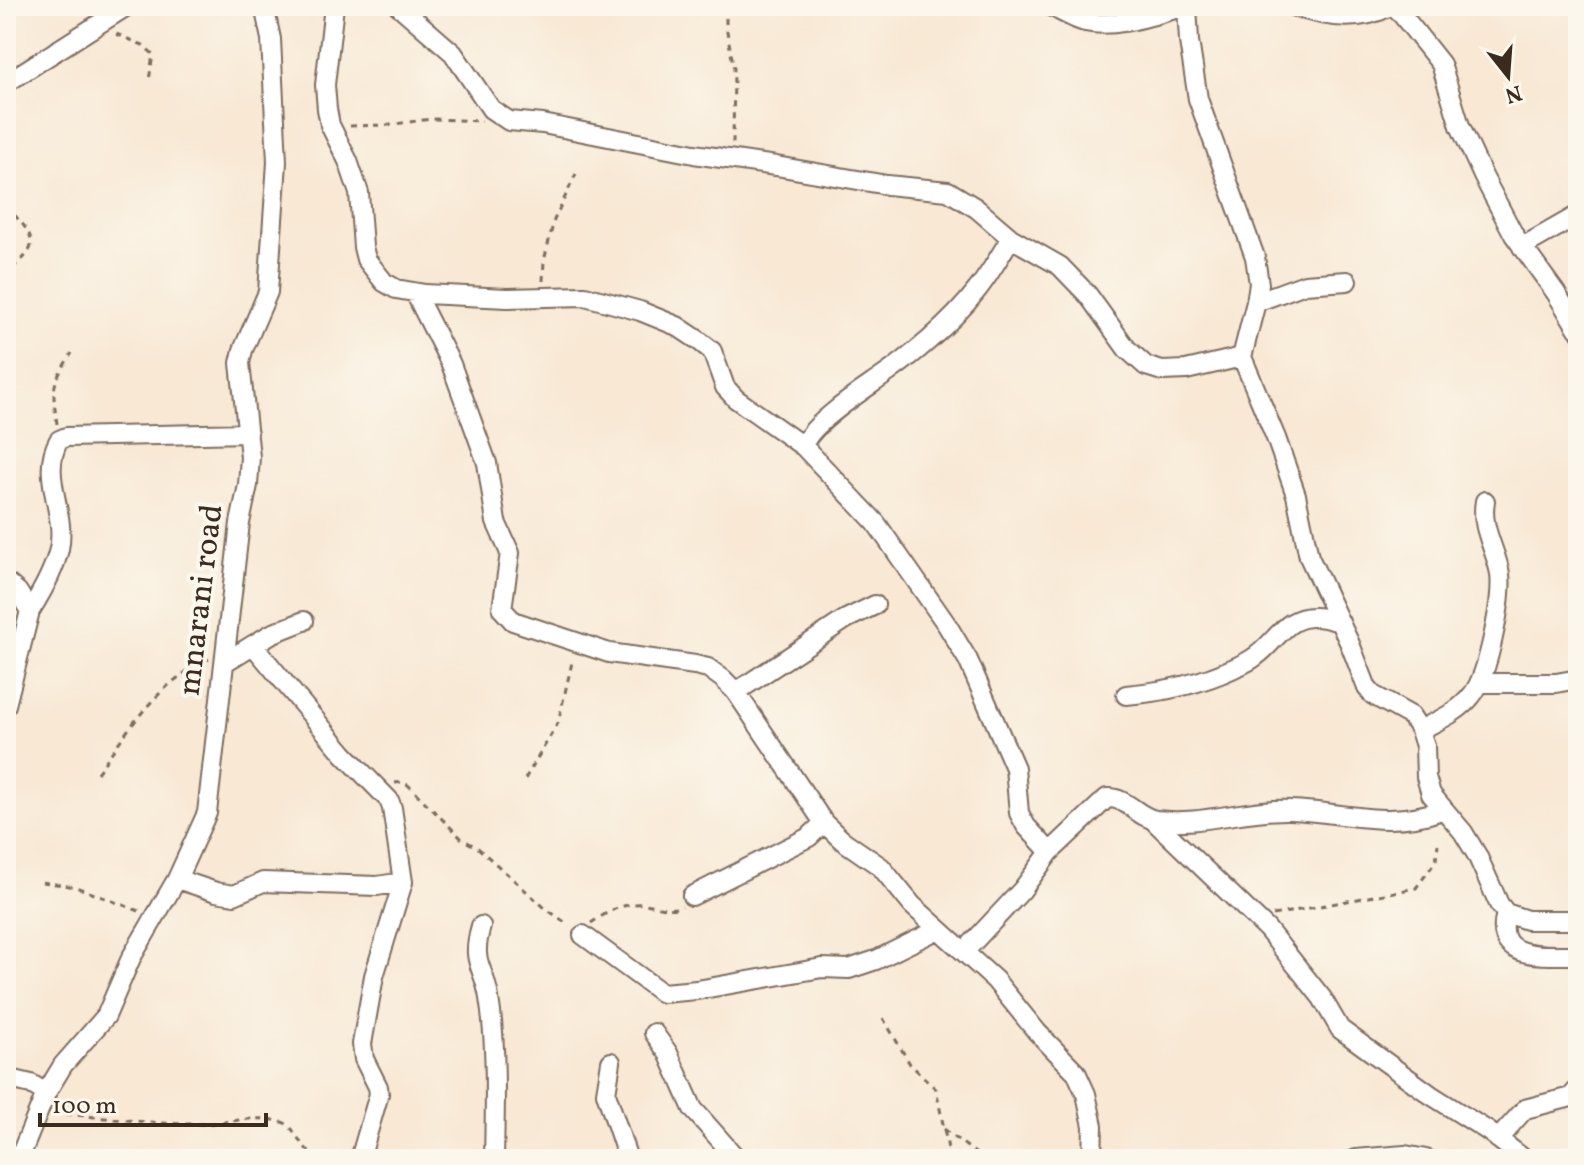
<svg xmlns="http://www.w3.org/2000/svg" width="1584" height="1165" font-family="Vollkorn,serif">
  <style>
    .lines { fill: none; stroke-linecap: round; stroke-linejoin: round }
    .minor-casing { stroke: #7d6c5e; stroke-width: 22 }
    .path { stroke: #7d6c5e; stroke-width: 3; stroke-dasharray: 6 6; stroke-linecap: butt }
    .minor { stroke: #fff; stroke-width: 18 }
    .labels { text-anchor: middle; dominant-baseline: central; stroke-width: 8; stroke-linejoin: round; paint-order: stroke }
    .street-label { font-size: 32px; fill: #3b2a1e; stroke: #fbf7ec }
  </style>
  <rect width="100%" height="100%" fill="#fbf7ec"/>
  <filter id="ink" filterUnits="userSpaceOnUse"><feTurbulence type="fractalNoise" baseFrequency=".0125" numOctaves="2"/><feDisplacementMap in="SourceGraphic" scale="16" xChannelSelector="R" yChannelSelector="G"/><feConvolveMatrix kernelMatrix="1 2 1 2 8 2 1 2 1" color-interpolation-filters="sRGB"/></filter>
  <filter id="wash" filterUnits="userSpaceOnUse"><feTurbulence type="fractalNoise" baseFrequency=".006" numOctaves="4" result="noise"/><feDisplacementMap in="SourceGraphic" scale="32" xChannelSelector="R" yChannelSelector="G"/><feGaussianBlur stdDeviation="1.8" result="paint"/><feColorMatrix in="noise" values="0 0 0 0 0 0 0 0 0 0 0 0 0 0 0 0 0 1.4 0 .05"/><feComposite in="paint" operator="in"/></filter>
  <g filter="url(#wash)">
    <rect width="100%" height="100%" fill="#f8e8d4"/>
  </g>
  <g filter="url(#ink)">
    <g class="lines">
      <g class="minor-casing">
        <path id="minor" d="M334,6L325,85L327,109L330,125L348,161L359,193L363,247L366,259L384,282L396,289L425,294L507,298L585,296L640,311L677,326L698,340L712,351L725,387L736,399L804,447
          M399,6L453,53L491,109L509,121L543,124L694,154L776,166L887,185L948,191L976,208L1011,238L1060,266L1088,295L1127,349L1146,366L1162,371L1186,370L1242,357
          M1050,6C1061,11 1073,19 1085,22C1118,29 1155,14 1186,6
          M1187,6L1189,41L1198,99L1255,257L1259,284L1256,302L1242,357L1276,438L1296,495L1309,557L1350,644L1367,688L1373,695L1411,716L1420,730L1425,746L1426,777L1431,794L1463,832L1477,855L1499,904L1506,913L1527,920H1578
          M1292,6C1323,17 1360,23 1390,6
          M1395,6L1441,64L1460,126L1483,176L1514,235L1556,293L1578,329
          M6,83L127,6
          M1011,238C1000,255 990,274 977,290C952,323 910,358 876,381C860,392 805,429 804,447L876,523L947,625L968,660L1015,768L1019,813L1026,826L1050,852
          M1522,247L1578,215
          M415,293L451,364L487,463L496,522L510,553L502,609L513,621L609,653L695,665L708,668L723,679L736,692L824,823L842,840L881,867L912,905L995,980L1037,1032L1076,1072L1086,1094L1093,1126L1092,1159
          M1256,302L1305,284L1347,281
          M6,582L18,592L30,611L6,705
          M30,611C42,592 54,571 59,549C67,512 39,475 59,440L66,437L248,433
          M253,645L344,754L389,800L392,808L403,882L374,976L362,1044L364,1059L378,1087L379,1094L360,1159
          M225,662L271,634L304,621
          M1481,683H1556L1578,679
          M736,692L846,619L875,605
          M1126,695C1162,692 1202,683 1234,668C1241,665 1250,661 1256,656C1277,641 1286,615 1316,617C1324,617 1332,620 1340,622
          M1420,730C1439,720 1459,712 1472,695C1488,676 1503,599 1500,574C1496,549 1480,528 1485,501
          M1153,820L1267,929L1322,998L1340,1029L1431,1095L1488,1131L1524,1159
          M177,879L216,892L234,895L263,882L377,886L403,882
          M692,896L809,837L824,823
          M1506,913C1492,963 1546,954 1578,955
          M481,926C470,965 484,964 489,998C497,1046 495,1109 494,1159
          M583,935L662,993L697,990L822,968L849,969L876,960L937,930
          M964,952L1022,890L1050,852L1107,798C1127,797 1137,817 1156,820C1202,826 1246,808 1291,810C1345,812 1388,829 1442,810
          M654,1033L668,1053L693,1109L737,1159
          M611,1062L606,1093L628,1159
          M6,1078L31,1084L46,1093
          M1498,1139L1525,1109L1571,1097L1578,1089
          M19,1159L46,1093L63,1065L106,1016L131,958L177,879L207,813L240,523L248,485L250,457L240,363L243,350L268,292L277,162L271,39L264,6
          M1356,1159L1405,1155L1426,1159"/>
      </g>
      <path class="path" d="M726,6V26L734,69L733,144
        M116,34L143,45L153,54L149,81
        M350,126L388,125L431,119L482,121
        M6,206C17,219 42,238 26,255C21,262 12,267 6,273
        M543,281L544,261L554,220L576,174
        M57,424C52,387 51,385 72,353
        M97,773C129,729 157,683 209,659
        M525,779L558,723L573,658
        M395,783L402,782L408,785L462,839L478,848L545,908L569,925
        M42,882L76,887L139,911
        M1273,915L1416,888L1436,861L1438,844
        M591,923C607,912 624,902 644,904C657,905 669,912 682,906
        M883,1018L910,1064L936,1089L950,1159
        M54,1113C100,1117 150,1124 196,1124C225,1125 253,1113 282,1122C299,1127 297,1154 327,1159
        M944,1129L983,1159"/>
      <use href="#minor" class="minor"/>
    </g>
  </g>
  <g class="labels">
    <g class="street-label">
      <text transform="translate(202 600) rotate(-83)">mnarani road</text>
    </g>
  </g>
  <rect width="1584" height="1165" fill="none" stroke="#fbf7ec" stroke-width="32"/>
  <g transform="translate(1508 76) rotate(163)" stroke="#fbf7ec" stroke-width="6" paint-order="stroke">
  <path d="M0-6L14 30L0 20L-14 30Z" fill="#3b2a1e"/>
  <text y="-12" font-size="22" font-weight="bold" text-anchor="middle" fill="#3b2a1e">N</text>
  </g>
  <path d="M40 1113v12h226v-12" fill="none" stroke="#3b2a1e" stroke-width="4"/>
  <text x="52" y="1113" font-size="24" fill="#3b2a1e" stroke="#fbf7ec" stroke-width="6" paint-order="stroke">100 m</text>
</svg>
